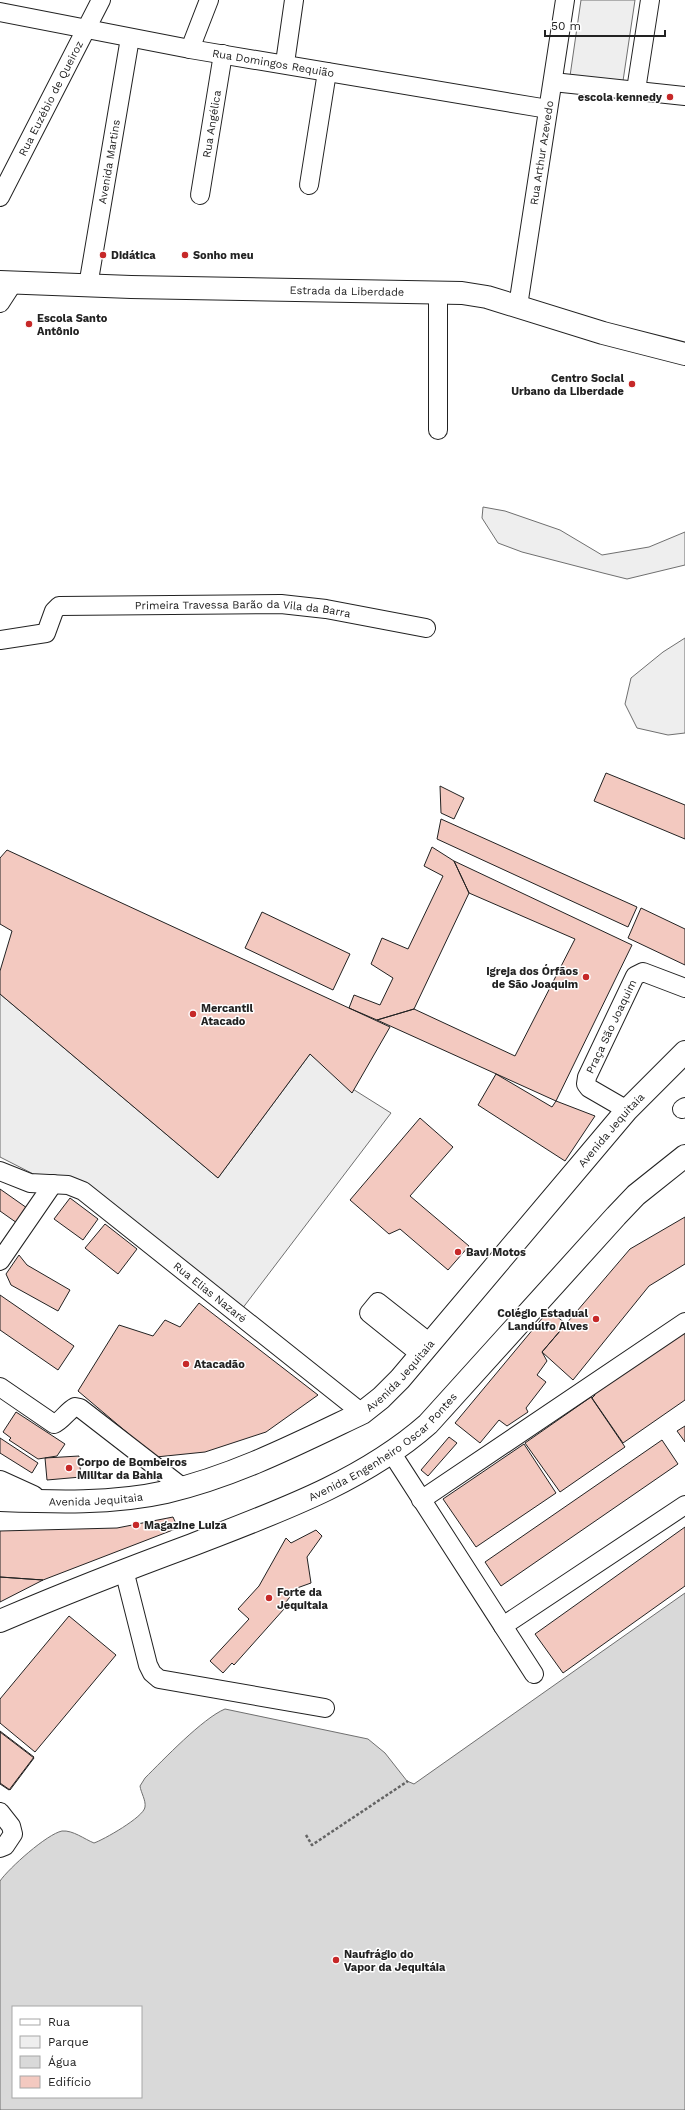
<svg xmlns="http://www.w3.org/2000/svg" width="685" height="2110" font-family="'Work Sans',sans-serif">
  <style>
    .green { fill: #eee; stroke: #6f6f6f }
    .parking { fill: #ededed; stroke: #6f6f6f }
    .water { fill: #d9d9d9; stroke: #6f6f6f; fill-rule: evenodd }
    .building { fill: #f3c9c0; stroke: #222 }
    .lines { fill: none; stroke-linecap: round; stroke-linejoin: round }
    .minor-casing { stroke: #222; stroke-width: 20 }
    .major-casing { stroke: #222; stroke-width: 24 }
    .path { stroke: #646464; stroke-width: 2.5; stroke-dasharray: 3 2; stroke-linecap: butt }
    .minor { stroke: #fff; stroke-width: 18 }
    .major { stroke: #fff; stroke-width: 22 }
    .poi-dot { fill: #c62828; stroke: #fff; stroke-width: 1.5 }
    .labels { text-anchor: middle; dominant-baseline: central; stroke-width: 3; stroke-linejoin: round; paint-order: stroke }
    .street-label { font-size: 11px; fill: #222; stroke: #fff }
    .poi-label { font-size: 11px; font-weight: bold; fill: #222; stroke: #fff; text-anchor: start }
  </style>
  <rect width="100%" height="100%" fill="#fff"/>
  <path class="green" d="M581,0H635L623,81L570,76Z
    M483,507L505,511L560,530L602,555L649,547L685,532V565L627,579L603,573L522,552L498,543L482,518Z
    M685,638V733L668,735L637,728L625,704L631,678L663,652Z"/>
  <path class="parking" d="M0,994L218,1178L310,1054L348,1086L391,1113L242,1309L83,1191L53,1184L0,1157Z"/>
  <path class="water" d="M685,1593V2110H0V1881C9,1868 47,1834 62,1831C73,1830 84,1839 94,1843C103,1840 144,1817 145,1807C146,1800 141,1793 140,1786L145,1778C163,1760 203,1718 225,1709L368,1739L385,1753L407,1781L414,1784ZM13,2007H141V2097H13Z"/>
  <path class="building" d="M606,773L685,805V839L594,801Z
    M440,786L464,798L454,819L441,813Z
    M441,819L637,907L628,927L437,839Z
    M432,847L454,861L469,893L414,1009L377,1020L349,1008L354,995L380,1005L393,978L371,964L382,938L408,949L443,876L424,866Z
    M7,850L390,1027L352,1093L310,1054L218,1178L0,994V971L12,931L0,924V858Z
    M454,861L632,945L556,1101L377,1020L414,1009L515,1056L575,939L469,893Z
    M641,908L685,929V965L628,938Z
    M262,912L350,954L333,990L245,948Z
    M496,1074L552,1107L556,1101L595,1116L565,1161L478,1105Z
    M420,1118L453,1147L410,1196L469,1246L448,1270L400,1229L389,1234L350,1200Z
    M0,1189L27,1208L17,1223L0,1211Z
    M70,1198L98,1219L83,1240L54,1219Z
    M685,1217V1264L649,1286L573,1380L542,1352L630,1249Z
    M105,1224L137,1249L118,1274L85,1248Z
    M19,1255L27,1265L70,1290L58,1311L11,1285L6,1274Z
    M0,1295L74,1346L58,1370L0,1330Z
    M199,1303L318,1395L266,1432L205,1452L156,1457L78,1391L119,1325L153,1336L165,1320L180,1327Z
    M549,1310L566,1324L542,1352L547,1361L537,1375L546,1382L526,1408L528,1412L507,1426L499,1420L480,1443L455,1423Z
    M685,1329V1400L623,1443L592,1398L595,1395L594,1393Z
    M591,1397L625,1447L560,1492L525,1443Z
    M16,1412L65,1444L57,1456L38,1459L9,1440L11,1438L3,1432Z
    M685,1426V1442L677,1431Z
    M449,1437L457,1443L428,1476L421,1470Z
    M0,1438L38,1463L32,1473L0,1453Z
    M662,1440L678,1464L501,1586L485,1562Z
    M524,1444L556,1493L476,1547L443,1499Z
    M79,1456L81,1477L47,1480L45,1458Z
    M173,1517L178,1528L43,1580L0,1577V1531L117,1528Z
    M685,1527V1586L563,1673L535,1634Z
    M316,1530L322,1536L307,1557L311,1583L297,1588L282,1607L284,1609L234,1665L232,1663L223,1673L210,1661L249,1619L238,1609L259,1586L286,1538L291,1543Z
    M0,1577L43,1580L0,1602Z
    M69,1616L116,1655L35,1752L0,1723V1699Z
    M0,1731L34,1757L9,1790L0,1784Z
    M0,1732L34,1758L10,1790L0,1783Z"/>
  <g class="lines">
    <g class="minor-casing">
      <g id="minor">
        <path id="s1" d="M0,12L190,49L548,109"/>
        <path d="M190,49L209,0"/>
        <path d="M285,63L294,0"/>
        <path d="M553,82L685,96"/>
        <path d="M636,90L650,0"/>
        <path d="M309,185L327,72"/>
        <path id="s2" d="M200,195L223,54"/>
        <path id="s3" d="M0,197L101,0"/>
        <path id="s4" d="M88,286L130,38"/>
        <path d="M438,292V430"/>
        <path d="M0,303L13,283"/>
        <path id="s5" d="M518,306L565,0"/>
        <path id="s6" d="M0,640L46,633L54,611L59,606L281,604L326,609L426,628"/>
        <path d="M682,1109L685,1107"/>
        <path id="s7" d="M627,1110L589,1088L586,1084L587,1077L635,976L643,972L685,988"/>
        <path id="s8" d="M0,1171L30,1183L68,1185L83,1191L362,1413"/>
        <path d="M0,1261L53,1184"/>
        <path d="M420,1354L369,1313L378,1302L430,1343"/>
        <path d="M0,1387L54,1424C62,1421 67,1411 75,1407L80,1408L182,1487"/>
        <path d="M391,1452L503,1626L685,1505"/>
        <path d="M421,1500L685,1322"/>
        <path d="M124,1570L148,1665L152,1673L159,1679L325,1708"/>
        <path d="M503,1626L534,1674"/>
        <path d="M0,1812L11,1826L13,1834L5,1846L0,1848"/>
      </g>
    </g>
    <g class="major-casing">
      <g id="major">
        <path id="s9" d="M0,282L131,287L462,293L487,297L603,333L685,354"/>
        <path d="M0,1482L33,1497"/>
        <path id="s10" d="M0,1500C54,1502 113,1504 166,1492C235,1476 299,1443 362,1413L381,1398L400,1379L627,1110L685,1052"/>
        <path id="s11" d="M0,1621C63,1594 127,1569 192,1545C274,1513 361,1483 428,1424L616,1216L636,1195L685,1156"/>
      </g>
    </g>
    <path class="path" d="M306,1835L312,1845L408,1781"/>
    <use href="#minor" class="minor"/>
    <use href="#major" class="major"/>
  </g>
  <g class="poi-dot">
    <circle cx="670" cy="97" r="4"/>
    <circle cx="103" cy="255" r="4"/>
    <circle cx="185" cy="255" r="4"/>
    <circle cx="29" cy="324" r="4"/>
    <circle cx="632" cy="384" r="4"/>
    <circle cx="586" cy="977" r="4"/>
    <circle cx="193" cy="1014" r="4"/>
    <circle cx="458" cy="1252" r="4"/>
    <circle cx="596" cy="1319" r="4"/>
    <circle cx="186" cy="1364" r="4"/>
    <circle cx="69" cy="1468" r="4"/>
    <circle cx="136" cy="1525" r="4"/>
    <circle cx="269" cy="1598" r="4"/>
    <circle cx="336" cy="1960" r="4"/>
  </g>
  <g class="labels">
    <g class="street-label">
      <text stroke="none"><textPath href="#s1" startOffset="278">Rua Domingos Requião</textPath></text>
      <text stroke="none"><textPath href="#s3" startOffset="111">Rua Euzébio de Queiroz</textPath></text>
      <text stroke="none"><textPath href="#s2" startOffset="72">Rua Angélica</textPath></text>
      <text stroke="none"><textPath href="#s5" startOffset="155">Rua Arthur Azevedo</textPath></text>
      <text stroke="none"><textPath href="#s4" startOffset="126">Avenida Martins</textPath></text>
      <text stroke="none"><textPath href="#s9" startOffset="347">Estrada da Liberdade</textPath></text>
      <text stroke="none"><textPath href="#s6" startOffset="261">Primeira Travessa Barão da Vila da Barra</textPath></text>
      <text stroke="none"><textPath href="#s7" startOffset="112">Praça São Joaquim</textPath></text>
      <text stroke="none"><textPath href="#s10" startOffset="756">Avenida Jequitaia</textPath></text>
      <text stroke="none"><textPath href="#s8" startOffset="249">Rua Elias Nazaré</textPath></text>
      <text stroke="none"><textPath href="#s10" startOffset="432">Avenida Jequitaia</textPath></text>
      <text stroke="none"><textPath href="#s11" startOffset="423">Avenida Engenheiro Oscar Pontes</textPath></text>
      <text stroke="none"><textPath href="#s10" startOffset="96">Avenida Jequitaia</textPath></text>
    </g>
    <g class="poi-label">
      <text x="662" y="97" text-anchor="end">escola kennedy</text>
      <text x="111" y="255">Didática</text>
      <text x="193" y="255">Sonho meu</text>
      <text x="37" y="318">Escola Santo<tspan x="37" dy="13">Antônio</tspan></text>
      <text x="624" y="378" text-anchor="end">Centro Social<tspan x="624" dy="13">Urbano da Liberdade</tspan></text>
      <text x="578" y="971" text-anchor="end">Igreja dos Órfãos<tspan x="578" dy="13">de São Joaquim</tspan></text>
      <text x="201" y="1008">Mercantil<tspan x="201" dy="13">Atacado</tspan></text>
      <text x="466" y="1252">Bavi Motos</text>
      <text x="588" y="1313" text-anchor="end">Colégio Estadual<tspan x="588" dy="13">Landulfo Alves</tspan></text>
      <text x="194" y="1364">Atacadão</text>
      <text x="77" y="1462">Corpo de Bombeiros<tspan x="77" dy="13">Militar da Bahia</tspan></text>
      <text x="144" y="1525">Magazine Luiza</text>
      <text x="277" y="1592">Forte da<tspan x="277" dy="13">Jequitaia</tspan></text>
      <text x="344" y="1954">Naufrágio do<tspan x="344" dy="13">Vapor da Jequitáia</tspan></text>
    </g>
  </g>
  <rect x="12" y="2006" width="130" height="92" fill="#ffffff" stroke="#a7a7a7"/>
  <rect x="20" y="2019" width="20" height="6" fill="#ffffff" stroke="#a7a7a7"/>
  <text x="48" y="2026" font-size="12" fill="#222222">Rua</text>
  <rect x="20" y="2036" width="20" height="12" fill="#eeeeee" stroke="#a7a7a7"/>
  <text x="48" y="2046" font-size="12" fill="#222222">Parque</text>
  <rect x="20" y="2056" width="20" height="12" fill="#d9d9d9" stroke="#a7a7a7"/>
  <text x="48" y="2066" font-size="12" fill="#222222">Água</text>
  <rect x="20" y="2076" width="20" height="12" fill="#f3c9c0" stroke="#a7a7a7"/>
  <text x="48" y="2086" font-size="12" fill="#222222">Edifício</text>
  <path d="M545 30v6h120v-6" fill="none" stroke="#222222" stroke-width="2"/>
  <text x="551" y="30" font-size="12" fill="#222222" stroke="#ffffff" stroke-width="3" paint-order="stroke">50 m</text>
</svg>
